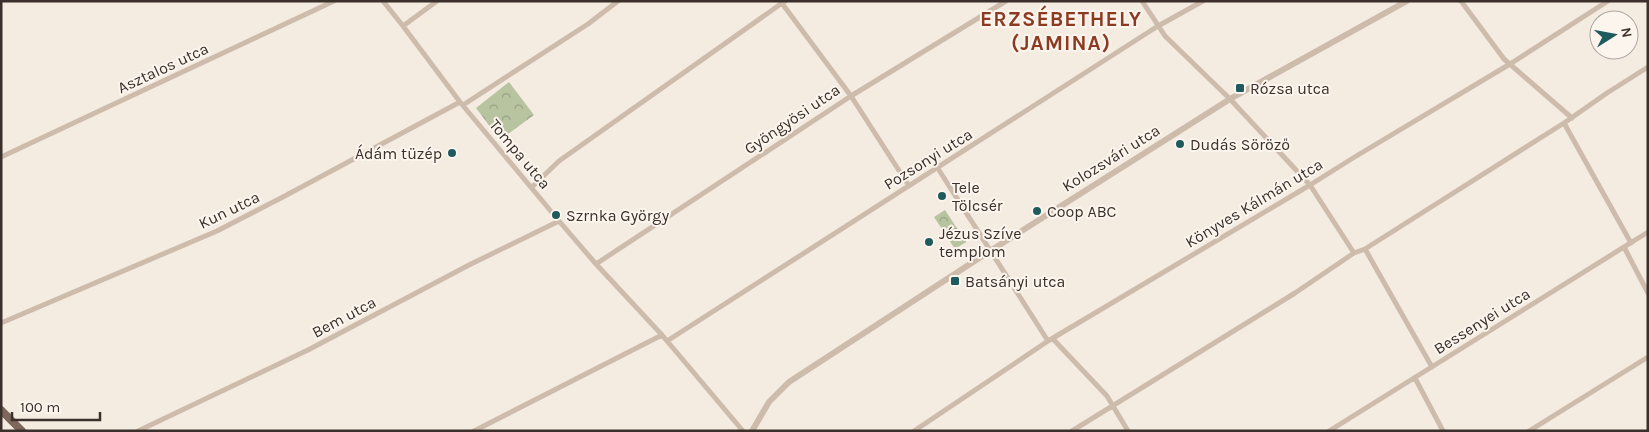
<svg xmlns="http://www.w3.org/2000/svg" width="1649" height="432" font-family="Karla,sans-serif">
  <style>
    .park { fill: url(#park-crowns) }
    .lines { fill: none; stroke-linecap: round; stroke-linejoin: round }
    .minor { stroke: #cdbbac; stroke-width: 5 }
    .tertiary { stroke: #cdbbac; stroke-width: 6 }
    .primary { stroke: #7d675c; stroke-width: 8 }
    .poi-dot { fill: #1f5a5e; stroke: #fbf5ee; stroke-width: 2 }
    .labels { text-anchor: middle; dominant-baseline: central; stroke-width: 4; stroke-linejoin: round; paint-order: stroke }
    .street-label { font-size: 16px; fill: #3b302b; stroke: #fbf5ee }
    .poi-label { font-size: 16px; fill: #3b302b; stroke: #fbf5ee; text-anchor: start }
    .district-label { font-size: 21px; font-weight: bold; letter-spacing: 1px; fill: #8c3b22; stroke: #fbf5ee }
  </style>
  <defs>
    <pattern id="park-crowns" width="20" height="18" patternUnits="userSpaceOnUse" patternTransform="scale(1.25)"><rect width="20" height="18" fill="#b8c4a0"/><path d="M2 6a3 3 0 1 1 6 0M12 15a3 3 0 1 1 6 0" fill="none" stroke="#97a083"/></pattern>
  </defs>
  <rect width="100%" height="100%" fill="#f4ebe1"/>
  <path class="park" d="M509,82L534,115L500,140L476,108Z
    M945,210L966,242L955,249L934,217Z"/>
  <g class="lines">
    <path class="minor" d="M383,1L403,26L460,102L559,221L596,264L662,335L743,431
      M1142,1L1165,36L1230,99L1310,185L1354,253
      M1461,1L1504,59L1572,118
      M781,2L851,96L909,186
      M403,26L437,1
      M463,105L588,24L618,1
      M1564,123L1631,243
      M1,157L334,1
      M937,167L1048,341
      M532,187L559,161L785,1
      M1624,247L1648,293
      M1365,249L1564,123L1607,93L1648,67
      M596,264L851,96L1006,1
      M1,323L217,231L281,198L460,102
      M1053,339L1107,396L1128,431
      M667,341L1158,26L1203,1
      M1415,378L1443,431
      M138,431L308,350L469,265L559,221
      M474,431L662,335
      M914,431L1048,341L1310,185L1353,158L1510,64L1608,1
      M1072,431L1295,293L1354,253L1365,249L1432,367
      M1329,431L1648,232
      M1529,431L1648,357"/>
    <path class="tertiary" d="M752,431L769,402L789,382L990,251L1230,99L1407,1"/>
    <path class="primary" d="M1,410L22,431"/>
  </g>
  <g class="poi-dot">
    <rect x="1235" y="83" width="10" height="10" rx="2.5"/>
    <circle cx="1180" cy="144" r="5"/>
    <circle cx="452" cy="153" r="5"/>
    <circle cx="942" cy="196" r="5"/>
    <circle cx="1037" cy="211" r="5"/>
    <circle cx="556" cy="215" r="5"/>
    <circle cx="929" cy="242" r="5"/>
    <rect x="950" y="276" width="10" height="10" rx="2.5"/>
  </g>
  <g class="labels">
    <g class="street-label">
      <text transform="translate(163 68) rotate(-25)">Asztalos utca</text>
      <text transform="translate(792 119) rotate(-34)">Gyöngyösi utca</text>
      <text transform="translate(520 154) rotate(50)">Tompa utca</text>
      <text transform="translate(1111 158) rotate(-32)">Kolozsvári utca</text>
      <text transform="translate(928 159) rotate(-32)">Pozsonyi utca</text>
      <text transform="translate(1254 203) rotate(-31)">Könyves Kálmán utca</text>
      <text transform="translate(229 210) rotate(-26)">Kun utca</text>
      <text transform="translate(344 317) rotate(-28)">Bem utca</text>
      <text transform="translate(1482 321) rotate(-32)">Bessenyei utca</text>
    </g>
    <g class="poi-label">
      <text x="1250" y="88">Rózsa utca</text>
      <text x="1190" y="144">Dudás Söröző</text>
      <text x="442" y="153" text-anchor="end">Ádám tüzép</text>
      <text x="952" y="187">Tele<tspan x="952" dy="18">Tölcsér</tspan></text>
      <text x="1047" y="211">Coop ABC</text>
      <text x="566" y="215">Szrnka György</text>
      <text x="939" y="233">Jézus Szíve<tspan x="939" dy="18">templom</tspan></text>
      <text x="965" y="281">Batsányi utca</text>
    </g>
    <g class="district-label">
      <text x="1061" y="19">ERZSÉBETHELY<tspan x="1061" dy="24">(JAMINA)</tspan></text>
    </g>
  </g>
  <rect width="1649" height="432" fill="none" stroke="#3b302b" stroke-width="5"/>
  <g transform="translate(1614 35) rotate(79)"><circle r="24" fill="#fbf5ee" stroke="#aea6a0"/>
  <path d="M0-4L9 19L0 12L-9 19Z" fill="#1f5a5e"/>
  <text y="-8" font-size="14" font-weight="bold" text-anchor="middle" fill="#3b302b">N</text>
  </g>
  <path d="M12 412v8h88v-8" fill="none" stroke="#3b302b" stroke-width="2.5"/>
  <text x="20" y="412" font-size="15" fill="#3b302b" stroke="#fbf5ee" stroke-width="4" paint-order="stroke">100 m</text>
</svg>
